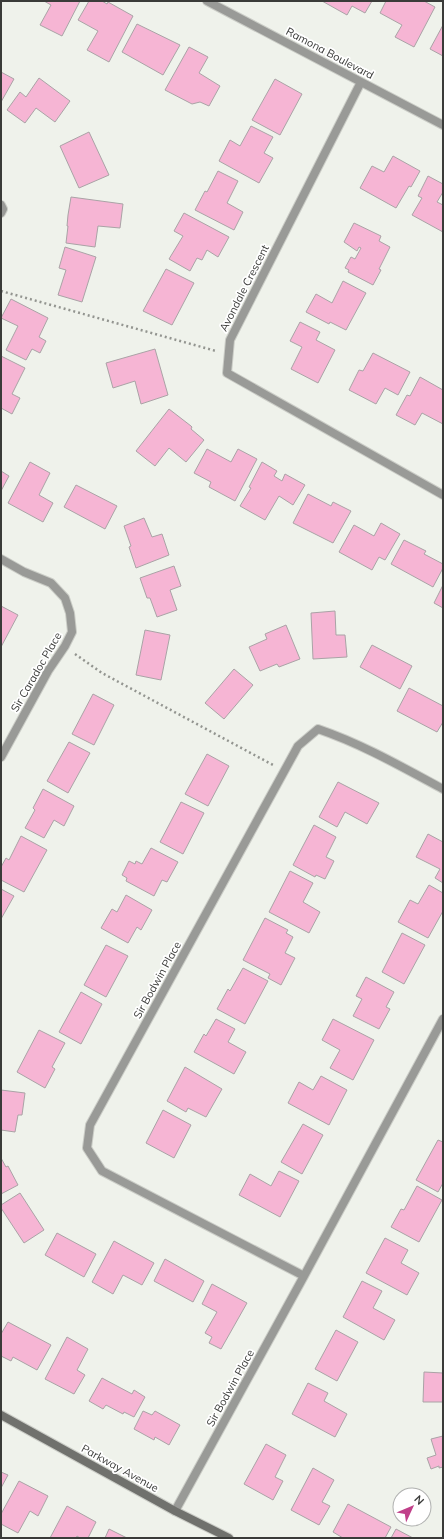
<svg xmlns="http://www.w3.org/2000/svg" width="444" height="1539" font-family="Mulish,sans-serif">
  <style>
    .building { fill: #f6b5d4; stroke: #aaa3a6 }
    .lines { fill: none; stroke-linecap: round; stroke-linejoin: round }
    .street-casing { stroke: #cbcdc7; stroke-width: 10 }
    .secondary-casing { stroke: #cbcdc7; stroke-width: 10 }
    .path { stroke: #939590; stroke-width: 2.5; stroke-dasharray: 2 3; stroke-linecap: butt }
    .street { stroke: #999a97; stroke-width: 8 }
    .secondary { stroke: #70716d; stroke-width: 8 }
    .labels { text-anchor: middle; dominant-baseline: central; stroke-width: 3.5; stroke-linejoin: round; paint-order: stroke }
    .street-label { font-size: 11px; fill: #3a3b39; stroke: #fff }
  </style>
  <rect width="100%" height="100%" fill="#eff2eb"/>
  <path class="building" d="M44,1H80L62,36L40,25L51,5Z
    M89,1H102L107,4L108,2L133,16L109,62L87,50L98,31L78,20Z
    M322,1H372L365,13L352,6L347,15Z
    M386,1H424L435,7L414,47L395,37L402,25L380,13Z
    M137,24L180,45L163,75L122,52Z
    M443,25V56L430,49Z
    M189,47L208,57L199,73L220,86L209,106L200,102L192,104L165,90Z
    M1,72L14,79L1,102Z
    M39,78L70,101L55,122L36,108L25,123L7,110L20,92L26,97Z
    M275,79L302,94L280,135L252,120Z
    M251,126L273,137L264,153L273,158L259,183L219,161L230,140L240,146Z
    M89,132L109,175L79,188L60,146Z
    M393,156L420,171L411,187L409,186L396,208L360,188L372,166L384,172Z
    M218,171L238,181L227,203L243,212L234,230L195,210L205,191L207,192Z
    M428,176L443,184V192L437,202L443,205V232L412,215L422,198L418,196Z
    M71,197L123,204L120,228L98,226L95,247L66,243L68,226H67L68,215Z
    M184,213L229,237L218,257L207,250L202,260L197,258L190,271L169,259L183,236L174,231Z
    M354,223L381,236L379,241L390,247L379,269L381,270L373,285L348,272L349,270L345,268L351,257L355,259L361,248L359,247L357,251L344,242Z
    M65,247L96,257L82,302L58,295L66,270L59,268Z
    M166,269L194,283L172,325L143,311Z
    M343,281L366,293L346,330L330,322L329,324L306,312L316,294L332,303Z
    M11,299L48,318L39,337L46,341L40,353L32,349L26,360L6,350L18,326L1,318Z
    M300,322L320,332L316,340L335,350L318,383L291,369L302,347L290,341Z
    M155,349L168,395L141,404L135,381L113,388L106,363Z
    M373,353L410,372L398,395L385,388L376,404L349,390L359,370L363,371Z
    M1,356L25,368L12,394L20,398L12,414L1,408Z
    M420,377L443,390V424L422,413L415,425L396,415L407,395L410,396Z
    M169,409L191,426L192,427L191,429L204,440L186,462L169,448L155,466L136,451Z
    M207,449L231,462L238,449L257,459L235,501L209,487L211,482L194,473Z
    M30,462L50,473L39,495L53,503L43,522L8,503Z
    M262,462L277,471L274,476L282,481L285,474L305,485L293,505L279,496L265,520L240,506L251,488L249,487Z
    M1,471L9,476L1,491Z
    M76,485L117,506L105,529L64,507Z
    M308,494L331,506L333,502L351,511L333,543L293,523Z
    M144,518L152,537L162,534L169,555L136,568L129,547L131,546L124,526Z
    M381,523L400,534L385,560L379,557L372,570L339,552L354,525L374,536Z
    M404,540L426,551L424,554L443,564V568L433,587L391,564Z
    M174,566L181,586L170,590L177,610L157,617L150,598H147L140,578Z
    M443,585V608L434,603Z
    M1,606L18,615L1,647Z
    M335,611L336,635H345L347,657L313,659L311,613Z
    M286,625L300,659L279,667L277,664L260,671L249,647L267,639L265,634Z
    M145,630L170,635L161,680L136,675Z
    M372,645L412,666L400,689L360,667Z
    M234,669L253,685L224,719L205,703Z
    M409,688L443,706V722L437,732L397,711Z
    M93,694L114,705L94,745L72,734Z
    M69,742L90,753L68,793L47,781Z
    M207,754L229,766L208,806L185,794Z
    M338,782L379,803L367,824L345,812L337,827L319,817Z
    M43,789L74,806L64,826L54,820L44,838L25,828L35,810L33,808Z
    M181,802L204,813L183,854L160,842Z
    M314,825L336,837L326,857L334,861L325,879L316,875L315,877L293,865Z
    M428,834L443,842V883L435,878L440,869L416,857Z
    M21,836L47,850L24,892L1,880V867L6,858L9,860Z
    M151,848L178,862L167,882L162,880L154,896L126,881L127,878L122,875L129,861L135,864L136,861L142,864Z
    M290,871L313,883L303,902L320,912L309,933L269,912Z
    M429,885L443,893V911L428,938L398,922L410,900L418,904Z
    M1,889L14,896L1,919Z
    M126,895L152,910L141,930L137,927L128,943L101,928L112,909L117,912Z
    M265,918L288,930L286,933L293,937L285,953L295,958L281,985L268,978L270,974L243,960Z
    M402,933L425,945L404,984L382,972Z
    M106,945L128,956L106,997L84,985Z
    M243,968L268,981L245,1024L217,1009L228,989L230,991Z
    M366,977L394,992L386,1007L390,1009L379,1029L353,1016L362,999L356,996Z
    M81,992L102,1004L81,1044L59,1032Z
    M216,1019L235,1029L228,1042L246,1052L234,1074L194,1052L204,1034L206,1036Z
    M333,1019L374,1040L353,1080L330,1068L340,1050L322,1040Z
    M39,1030L65,1043L52,1067L55,1069L45,1088L17,1072Z
    M185,1067L222,1089L206,1117L188,1108L186,1112L167,1101Z
    M321,1076L347,1090L329,1125L288,1103L299,1082L313,1090Z
    M1,1090L25,1093L22,1115H18L15,1132L1,1130Z
    M163,1110L191,1125L174,1158L146,1143Z
    M303,1124L323,1135L302,1174L281,1162Z
    M438,1140L443,1142V1183L438,1192L416,1180Z
    M1,1158L6,1167L8,1166L18,1185L1,1194Z
    M279,1171L299,1181L280,1217L239,1195L250,1174L271,1186Z
    M417,1186L442,1200L419,1242L391,1227L401,1209L404,1210Z
    M20,1193L44,1230L24,1243L1,1208V1205Z
    M57,1233L96,1254L84,1277L45,1255Z
    M385,1238L408,1250L401,1263L419,1273L407,1295L366,1273Z
    M114,1241L154,1263L142,1285L123,1275L113,1294L92,1282Z
    M165,1259L204,1281L193,1302L154,1281Z
    M362,1281L382,1291L373,1308L395,1320L384,1340L343,1317Z
    M212,1284L247,1303L221,1349L209,1343L212,1337L205,1333L217,1312L202,1304Z
    M8,1322L51,1345L37,1370L13,1357L11,1361L1,1356V1334Z
    M336,1330L358,1342L337,1381L315,1369Z
    M67,1337L88,1349L77,1370L85,1375L74,1394L45,1379Z
    M424,1372L443,1373V1402H423Z
    M102,1378L132,1394L134,1390L145,1397L134,1417L124,1412L123,1414L106,1405L103,1409L89,1401Z
    M308,1383L328,1393L324,1401L347,1414L335,1437L292,1414Z
    M143,1411L152,1415L155,1411L180,1425L169,1445L155,1437L154,1440L134,1429Z
    M443,1436V1467L439,1468V1466L431,1469L427,1458L436,1455L431,1439Z
    M266,1444L286,1455L275,1477L283,1481L273,1500L244,1484Z
    M313,1468L334,1480L322,1502L330,1506L319,1525L291,1510Z
    M1,1472L8,1475L1,1488Z
    M19,1481L48,1496L38,1516L30,1511L18,1533L1,1524V1514Z
    M348,1504L391,1527L385,1538H343L333,1532Z
    M67,1506L96,1522L88,1538H80L77,1536L76,1538H50Z
    M109,1529L127,1538H105Z
    M396,1529L413,1538H391Z"/>
  <g class="lines">
    <g class="street-casing">
      <path id="street" d="M207,1L443,125
        M361,82L230,340L227,373L443,495
        M1,205L3,209L1,213
        M1,559L24,572L51,583L65,598L70,613L72,632L65,646L48,671L1,757
        M304,1276L102,1171L87,1148L90,1125L298,746L318,729C362,744 402,767 443,789
        M175,1511L304,1276L443,1019"/>
    </g>
    <g class="secondary-casing">
      <path id="secondary" d="M1,1415L175,1511L229,1538"/>
    </g>
    <path class="path" d="M1,291L216,351
      M75,654L102,673L273,765"/>
    <use href="#street" class="street"/>
    <use href="#secondary" class="secondary"/>
  </g>
  <g class="labels">
    <g class="street-label">
      <text transform="translate(330 53) rotate(28)">Ramona Boulevard</text>
      <text transform="translate(244 288) rotate(-63)">Avondale Crescent</text>
      <text transform="translate(36 672) rotate(-60)">Sir Caradoc Place</text>
      <text transform="translate(157 980) rotate(-61)">Sir Bodwin Place</text>
      <text transform="translate(230 1388) rotate(-61)">Sir Bodwin Place</text>
      <text transform="translate(120 1468) rotate(29)">Parkway Avenue</text>
    </g>
  </g>
  <rect width="444" height="1539" fill="none" stroke="#3a3b39" stroke-width="4"/>
  <g transform="translate(412 1507) rotate(46)"><circle r="19" fill="#ffffff" stroke="#b0b1b0"/>
  <path d="M0-3L7 15L0 10L-7 15Z" fill="#c03f89"/>
  <text y="-6" font-size="11" font-weight="bold" text-anchor="middle" fill="#3a3b39">N</text>
  </g>
</svg>
